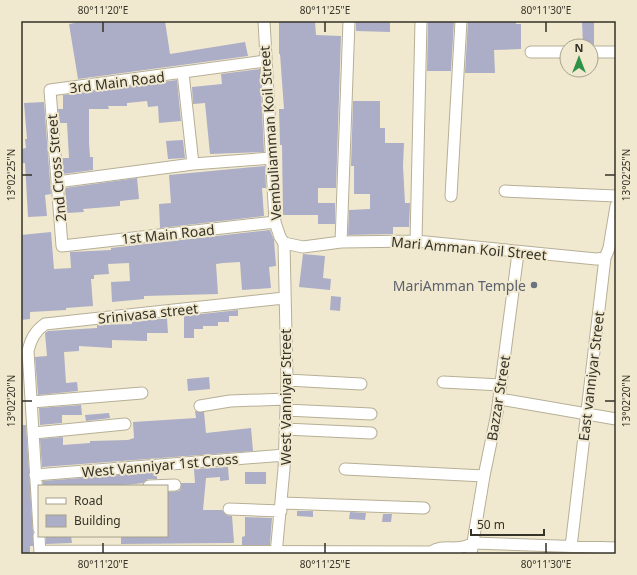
<svg xmlns="http://www.w3.org/2000/svg" width="637" height="575" font-family="'Noto Sans',sans-serif">
  <style>
    .building { fill: #acadc6 }
    .lines { fill: none; stroke-linecap: round; stroke-linejoin: round }
    .minor-casing { stroke: #b6af96; stroke-width: 13 }
    .minor { stroke: #fff; stroke-width: 11 }
    .ticks { fill: none; stroke: #353227; stroke-width: 1.5 }
    .worship-dot { fill: #6b7280; stroke: #f1e9cf; stroke-width: 1.5 }
    .labels { text-anchor: middle; dominant-baseline: central; stroke-width: 4; stroke-linejoin: round; paint-order: stroke }
    .street-label { font-size: 14px; fill: #353227; stroke: #f1e9cf }
    .worship-label { font-size: 14px; fill: #5b616d; stroke: #f1e9cf; text-anchor: end }
    .neatline { fill: none; stroke: #353227; stroke-width: 1.5 }
    .ticks-label { font-size: 10px; text-anchor: middle; fill: #353227 }
  </style>
  <rect width="100%" height="100%" fill="#f1e9cf"/>
  <path class="building" d="M86,21H165L170,54L245,42L248,56L78,79L69,24Z
    M279,21H315L316,35L341,36L336,188H318V203H335V224H318V215H283L282,145H280L279,109H284L280,54H279Z
    M356,21H390V32L356,31Z
    M454,21L451,71H427L428,22Z
    M468,21H516V24H521V49L494,50L495,73H465Z
    M582,21H594V45L583,46Z
    M260,69L264,152L210,154L205,103L193,104L192,87L222,84L221,74Z
    M177,80L181,121L159,123L158,106L148,107L147,101L127,103V106H108L109,109H89V142L90,157H93V170L63,174L62,158H69L67,123H60L58,109H63V95Z
    M353,101H380V128H385V143H404L403,166L405,203H410L409,227H393V234L348,235L349,210L370,209V194H354V166H351Z
    M44,102L51,194L45,195L47,216L28,217L25,163H21V149L26,148L25,139H27L24,103Z
    M183,140L185,158L168,159L166,141Z
    M265,166L266,188H262L264,216L160,228L159,204L171,203L169,175Z
    M137,178L139,199L120,201V206L83,209L84,212L67,213L65,188Z
    M270,230L274,240L276,266L269,267L271,288L242,290L240,262L223,263L216,264L218,294L144,296V299L112,302L111,282L130,281L129,263L108,264L109,274L94,275V279H91L93,306L66,308V310L30,312V319L21,320V235L51,232L54,269L71,268L70,252L111,250V248Z
    M303,254L325,256L323,278L331,279L330,290L299,287Z
    M331,296L341,297L340,311L330,310Z
    M238,310V316H229V322H218V326H203V329H194V338H184V316Z
    M167,318L168,333H147V341L112,340V348L79,346V351L64,352L66,383L77,382L78,391L38,395L35,357L47,356L45,333L48,331L97,328V325L132,324V322Z
    M209,377L210,389L188,391L187,379Z
    M81,405L82,415H62V423L40,425L39,408Z
    M195,411L204,412L206,433L251,428L253,451L42,467L40,439L63,437V445L90,443V441L128,440L134,438L133,422L196,418Z
    M109,413L110,418L86,421L85,415Z
    M21,425H26L33,532V546H30V554H21Z
    M228,467L229,480L220,481V477L206,478L203,510H222L226,515L232,516L234,543L121,544V536H167V492L179,491L181,488V483H195L194,469Z
    M157,472V479H148L143,483L135,484L114,486H43V481Z
    M245,472H266V484H245Z
    M297,511H313V517L297,516Z
    M350,512L366,513L365,520L349,519Z
    M383,514H392L391,522H382Z
    M245,517L272,518L270,545H242V537L245,536Z
    M46,536H71L72,543L46,544Z"/>
  <g class="lines">
    <g class="minor-casing">
      <path id="minor" d="M264,21L275,222L280,237L284,243L303,247L341,242L416,241L596,259L605,258
        M531,52H567
        M591,52H616
        M265,61L50,90L62,246L275,222
        M183,73L193,164
        M57,182L193,164L272,158
        M505,191L616,196
        M451,196L461,21
        M416,241L421,21
        M341,242L349,21
        M287,380L361,384
        M443,382L501,385
        M500,399L616,419
        M32,402L142,393
        M200,406L230,401L286,399
        M286,410L371,414
        M285,429L371,433
        M34,433L125,424
        M345,469L484,476
        M35,475L285,455
        M149,486L175,485
        M282,503L424,508
        M229,509L281,511
        M39,529L28,351C31,339 35,331 45,324L284,298
        M39,536L40,554
        M473,543L616,548
        M571,547L605,258L609,248L616,206
        M40,551L431,552C444,543 456,553 473,543
        M276,554L284,469L287,380L284,243
        M471,554L484,476L497,413L518,253"/>
    </g>
    <use href="#minor" class="minor"/>
  </g>
  <path class="ticks" d="M103,22V32M325,22V32M546,22V32M22,175H32M605,175H615M22,401H32M605,401H615M103,543V553M325,543V553M546,543V553"/>
  <circle class="worship-dot" cx="534" cy="285" r="4"/>
  <g class="labels">
    <g class="street-label">
      <text transform="translate(117 82) rotate(-7)">3rd Main Road</text>
      <text transform="translate(270 133) rotate(-94)">Vembuliamman Koil Street</text>
      <text transform="translate(56 168) rotate(-95)">2nd Cross Street</text>
      <text transform="translate(168 234) rotate(-6)">1st Main Road</text>
      <text transform="translate(469 248) rotate(5)">Mari Amman Koil Street</text>
      <text transform="translate(148 313) rotate(-6)">Srinivasa street</text>
      <text transform="translate(591 376) rotate(-83)">East vanniyar Street</text>
      <text transform="translate(285 397) rotate(-90)">West Vanniyar Street</text>
      <text transform="translate(498 398) rotate(-81)">Bazzar Street</text>
      <text transform="translate(160 465) rotate(-5)">West Vanniyar 1st Cross</text>
    </g>
    <g class="worship-label">
      <text x="526" y="285">MariAmman Temple</text>
    </g>
  </g>
  <rect width="637" height="575" fill="none" stroke="#f1e9cf" stroke-width="44"/>
  <rect x="38" y="485" width="130" height="52" fill="#f1e9cf" stroke="#a6a08c"/>
  <rect x="46" y="498" width="20" height="6" fill="#ffffff" stroke="#a6a08c"/>
  <text x="74" y="505" font-size="12" fill="#353227">Road</text>
  <rect x="46" y="515" width="20" height="12" fill="#acadc6" stroke="#a6a08c"/>
  <text x="74" y="525" font-size="12" fill="#353227">Building</text>
  <g transform="translate(579 58)"><circle r="19" fill="#f1e9cf" stroke="#a6a08c"/>
  <path d="M0-3L7 15L0 10L-7 15Z" fill="#2e9348"/>
  <text y="-6" font-size="11" font-weight="bold" text-anchor="middle" fill="#353227">N</text>
  </g>
  <path d="M471 529v6h73v-6" fill="none" stroke="#353227" stroke-width="2"/>
  <text x="477" y="529" font-size="12" fill="#353227" stroke="#f1e9cf" stroke-width="3" paint-order="stroke">50 m</text>
  <rect x="22" y="22" width="593" height="531" class="neatline"/>
  <g class="ticks-label">
    <text x="103" y="14">80°11'20"E</text>
    <text x="325" y="14">80°11'25"E</text>
    <text x="546" y="14">80°11'30"E</text>
    <text transform="translate(11 175) rotate(-90)" y="4">13°02'25"N</text>
    <text transform="translate(626 175) rotate(-90)" y="4">13°02'25"N</text>
    <text transform="translate(11 401) rotate(-90)" y="4">13°02'20"N</text>
    <text transform="translate(626 401) rotate(-90)" y="4">13°02'20"N</text>
    <text x="103" y="568">80°11'20"E</text>
    <text x="325" y="568">80°11'25"E</text>
    <text x="546" y="568">80°11'30"E</text>
  </g>
</svg>
